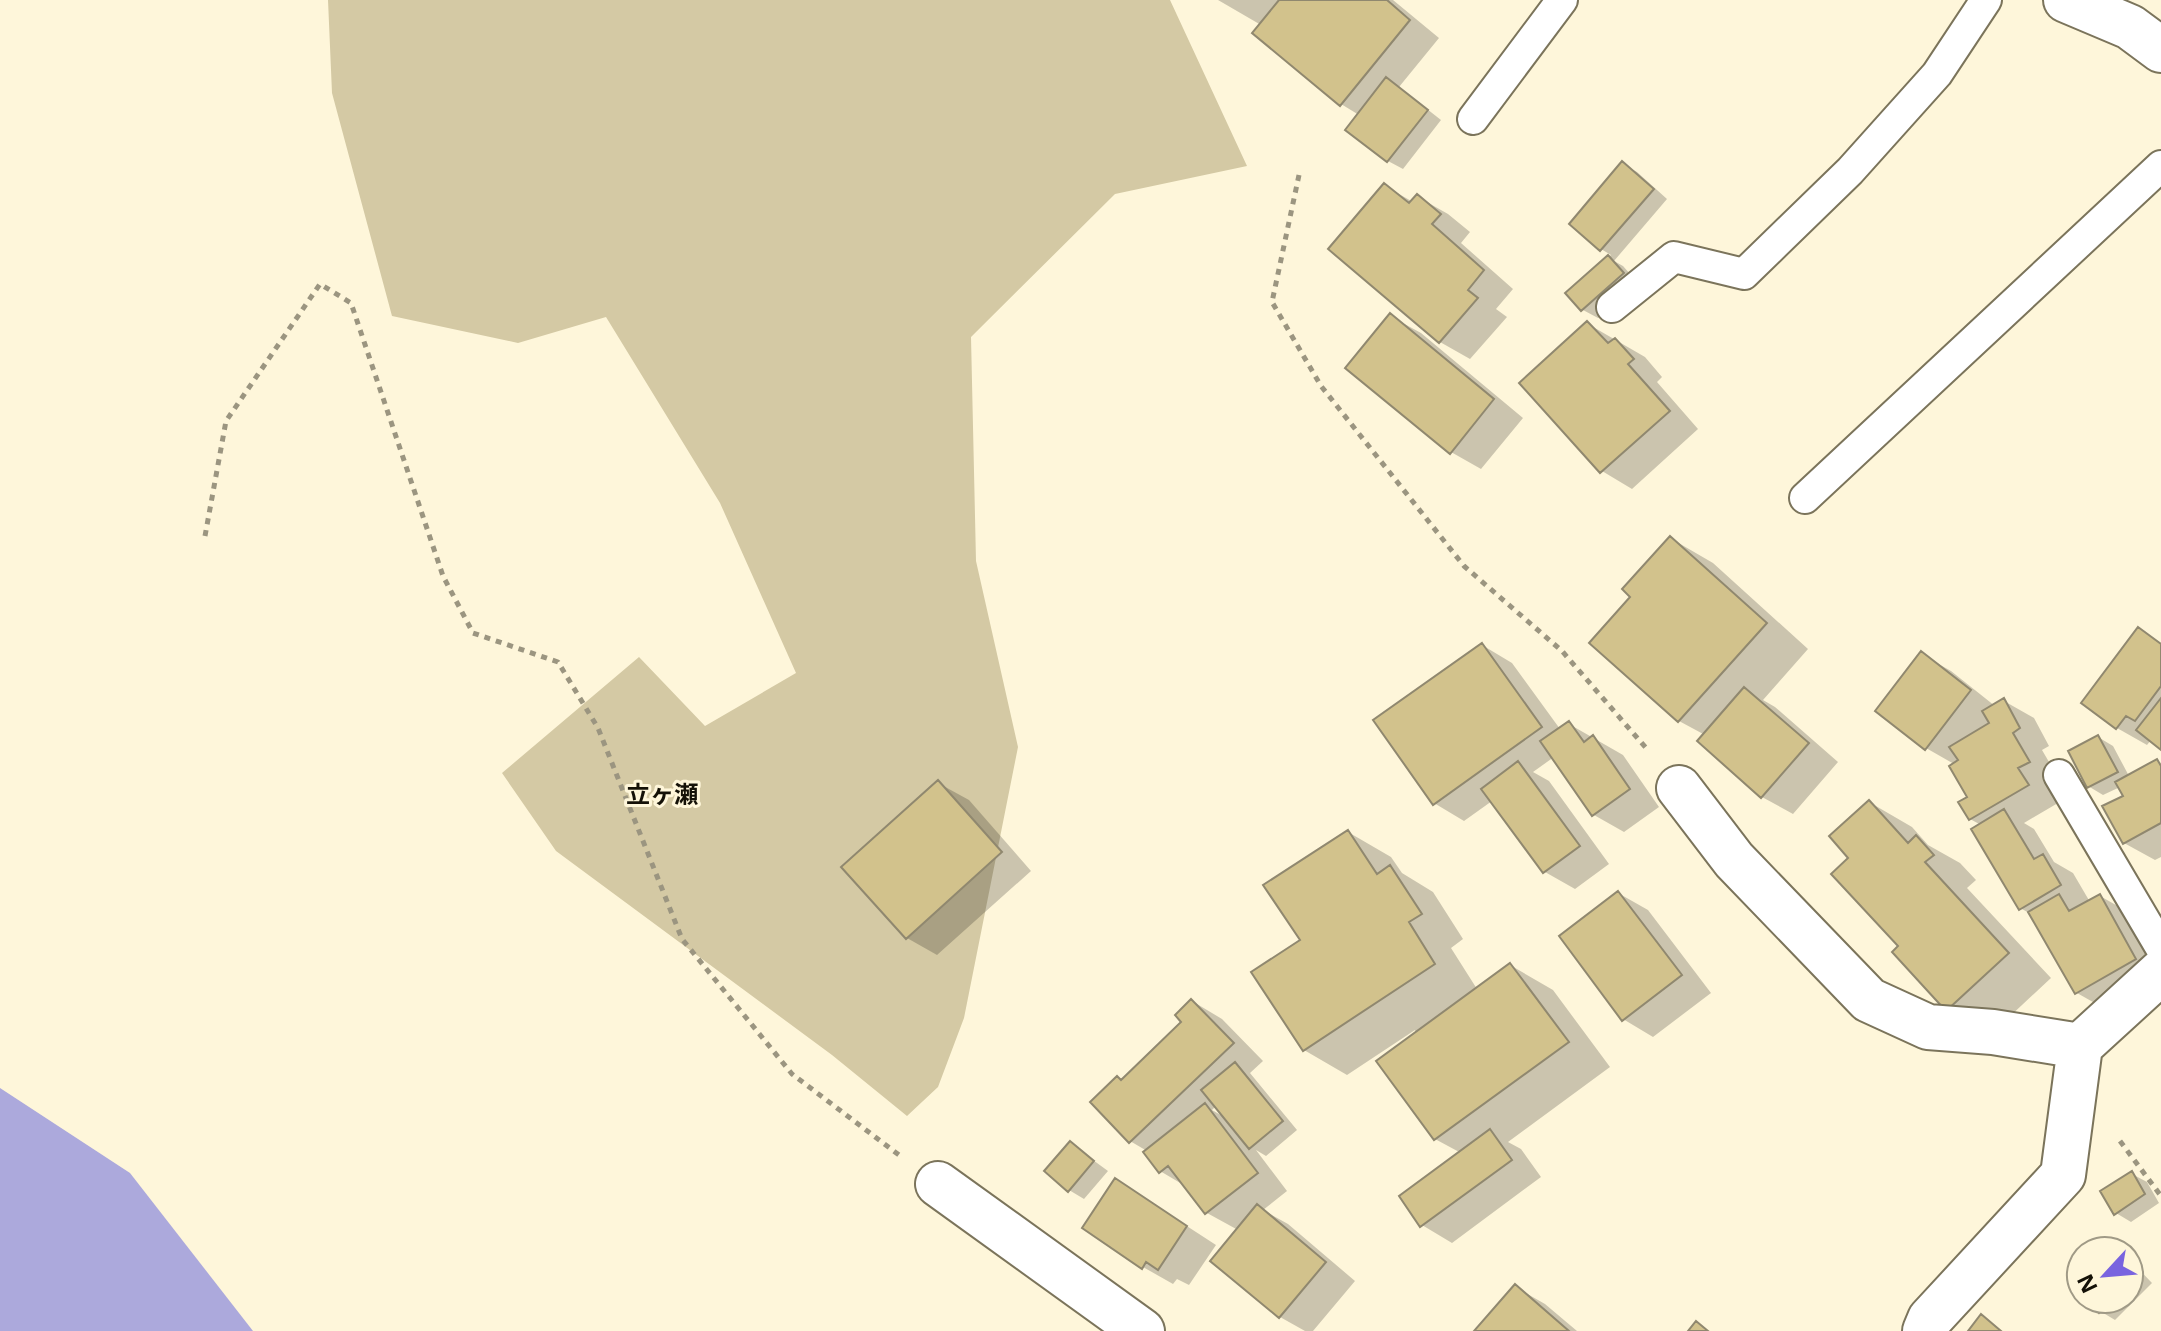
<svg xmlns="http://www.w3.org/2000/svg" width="2161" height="1331" font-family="'Noto Sans','Noto Sans JP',sans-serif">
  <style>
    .green { fill: #d4c9a4 }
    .water { fill: #aca9dc }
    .shadow { fill: #0003; fill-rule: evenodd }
    .building { fill: #d2c28c; stroke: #90886f; stroke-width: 2 }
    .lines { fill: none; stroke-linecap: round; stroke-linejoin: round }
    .lane-casing { stroke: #7b745b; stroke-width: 34 }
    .street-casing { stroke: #7b745b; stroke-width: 48 }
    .path { stroke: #9b9580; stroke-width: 5; stroke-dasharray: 6 6; stroke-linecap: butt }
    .lane { stroke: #fff; stroke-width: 30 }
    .street { stroke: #fff; stroke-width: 44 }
    .labels { text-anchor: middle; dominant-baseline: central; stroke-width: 6; stroke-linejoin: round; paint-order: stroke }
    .neighbourhood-label { font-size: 24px; font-weight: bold; fill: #141107; stroke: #fef6da }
  </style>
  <rect width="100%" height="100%" fill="#fef6da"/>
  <path class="green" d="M328,0H1170L1247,166L1115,194L971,337L976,561L1018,747L964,1018L938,1087L907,1116L832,1055L556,851L502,773L639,657L705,726L796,673L720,503L606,317L518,343L392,316L332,93Z"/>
  <path class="water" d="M0,1088L130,1173L253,1331H0Z"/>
  <path class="shadow" d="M1218,0H1393L1439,38L1399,87L1441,120L1403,169L1388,161L1359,115L1341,104L1261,25Z
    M1622,164L1637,172L1667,199L1614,261L1623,266L1638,283L1598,318L1583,310L1568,293L1611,255L1601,249Z
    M1385,186L1413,202L1418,197L1448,214L1470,232L1461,243L1513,289L1496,309L1507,317L1470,359L1440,342Z
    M1390,316L1421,333L1523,418L1481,469L1451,452Z
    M1588,324L1645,357L1662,377L1657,382L1698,429L1632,489L1602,471Z
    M1670,538L1713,563L1808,649L1763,700L1775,707L1838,762L1793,814L1762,797L1700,741L1705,735L1679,721L1592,642L1633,597Z
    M2139,630L2161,643V747L2151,740L2147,745L2117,728L2084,703Z
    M1482,645L1512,663L1560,729L1569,724L1623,755L1659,807L1624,832L1594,815L1554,757L1533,772L1549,781L1609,864L1575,889L1545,872L1492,801L1464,821L1434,803Z
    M1921,654L1951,671L1995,706L2004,701L2034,718L2049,746L2042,750L2059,779L2047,786L2058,803L2024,823L2034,829L2054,862L2073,873L2090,902L2100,896L2130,913L2161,969L2107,1010L2077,993L2033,915L2020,908L1981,825L1970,819V798L1954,764L1926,748Z
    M2098,737L2113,746L2129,776L2157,761L2161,763V857L2155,860L2124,843L2125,796L2120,787L2103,795L2088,786Z
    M938,783L969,800L1031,871L937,955L907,938Z
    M1869,802L1912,827L1928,845L1960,863L1976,880L1967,888L2051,978L1991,1034L1948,1009L1901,946L1851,858Z
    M1348,832L1391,857L1402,873L1433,892L1463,939L1451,948L1477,989L1510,965L1553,990L1610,1067L1508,1142L1521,1149L1541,1177L1452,1243L1422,1225L1461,1153L1435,1139L1415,1030L1347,1075L1304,1050L1302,941Z
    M1618,893L1648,910L1711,993L1653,1037L1623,1019Z
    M1192,1001L1222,1019L1263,1061L1250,1073L1297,1130L1266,1156L1256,1150L1287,1191L1263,1210L1288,1224L1355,1281L1313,1331H1305L1280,1317L1238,1230L1207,1213L1187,1187L1160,1171L1147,1151L1130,1141L1122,1082L1184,1022ZM1216,1106L1226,1118L1212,1110Z
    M1071,1144L1108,1171L1084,1199L1069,1190Z
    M2132,1174L2147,1182L2159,1203L2131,1222L2116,1213Z
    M1116,1180L1216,1245L1189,1285L1177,1279L1173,1284L1143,1267Z
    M2129,1259L2152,1283L2115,1320L2100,1311L2089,1299H2129Z
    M1515,1287L1545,1304L1577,1331H1477Z"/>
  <path class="building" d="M1279,0H1387L1410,20L1340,106L1252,33Z
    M1386,77L1428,110L1387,162L1345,130Z
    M1622,161L1654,189L1600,251L1569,224Z
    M1384,183L1409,203L1417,194L1441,214L1432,224L1484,270L1468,290L1478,298L1439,343L1328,249Z
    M1608,255L1624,273L1581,311L1565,293Z
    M1390,313L1494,399L1450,454L1345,368Z
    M1587,321L1608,343L1615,338L1634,359L1628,364L1670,411L1600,473L1519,383Z
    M1670,536L1767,623L1678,722L1589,643L1630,597L1622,589Z
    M2138,627L2161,644V686L2135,721L2126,716L2116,729L2081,703Z
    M1482,643L1542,727L1433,805L1373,720Z
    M1921,651L1971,690L1925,750L1875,711Z
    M1744,687L1809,743L1761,798L1697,741Z
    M2004,698L2020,728L2013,733L2030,762L2018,768L2029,785L1969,820L1958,802L1967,797L1949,766L1958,760L1949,747L1989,723L1982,711Z
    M2161,698V750L2136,730Z
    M1569,721L1584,742L1593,735L1630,789L1592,816L1540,741Z
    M2098,735L2118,772L2087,788L2068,751Z
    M2157,759L2161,766V823L2123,844L2102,806L2123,796L2115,782Z
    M1518,761L1580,846L1543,873L1481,789Z
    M938,780L1002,852L906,939L841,867Z
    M1869,800L1908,843L1916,835L1934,855L1925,862L2009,953L1946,1011L1892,952L1898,946L1831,874L1848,858L1829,836Z
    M2004,809L2034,859L2043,854L2061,885L2019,910L1971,829Z
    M1348,830L1377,874L1390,865L1422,914L1409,922L1435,964L1303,1051L1251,972L1300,940L1263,885Z
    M1618,891L1682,975L1622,1021L1559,936Z
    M2059,894L2069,911L2100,894L2136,959L2075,994L2028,912Z
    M1510,963L1569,1042L1434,1140L1376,1061Z
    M1191,999L1234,1043L1129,1143L1090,1102L1117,1076L1121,1080L1181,1022L1175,1015Z
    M1235,1062L1283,1121L1249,1149L1201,1090Z
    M1205,1103L1258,1173L1205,1214L1168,1166L1159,1173L1143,1152Z
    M1490,1129L1512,1160L1420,1227L1399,1196Z
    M1070,1141L1094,1161L1068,1192L1044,1171Z
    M2132,1171L2145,1194L2114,1215L2100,1191Z
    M1115,1178L1187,1226L1158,1270L1146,1262L1142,1269L1082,1228Z
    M1257,1204L1326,1262L1279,1318L1210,1261Z
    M2129,1264L2139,1274L2129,1283Z
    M1515,1284L1569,1331H1474Z
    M2086,1299H2113L2099,1313Z
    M1981,1314L2001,1331H1968Z
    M1696,1321L1708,1331H1688Z"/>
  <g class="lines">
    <g class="lane-casing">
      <path id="lane" d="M1473,119L1562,0
        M1612,307L1674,257L1744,274L1850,171L1937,74L1986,0
        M1805,498L2161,166
        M2059,775L2161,948"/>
    </g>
    <g class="street-casing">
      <path id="street" d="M2066,0L2130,27L2161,50
        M1679,788L1734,860L1869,1000L1928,1027L1993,1032L2080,1046
        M938,1184L1142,1331
        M1925,1331L1930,1319L2063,1175L2080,1046L2161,972"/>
    </g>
    <path class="path" d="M1299,175L1272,302L1321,386L1464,566L1562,651L1646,748
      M205,536L226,421L320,284L351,303L443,576L473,633L558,662L598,728L682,939L792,1074L899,1155
      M2120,1141L2161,1196"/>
    <use href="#lane" class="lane"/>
    <use href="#street" class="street"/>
  </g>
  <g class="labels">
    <g class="neighbourhood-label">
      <text x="662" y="793">立ヶ瀬</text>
    </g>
  </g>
  <g transform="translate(2105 1275) rotate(244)"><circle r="38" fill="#fef6da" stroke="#a09a86" stroke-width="2"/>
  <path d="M0-6L14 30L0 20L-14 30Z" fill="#7964df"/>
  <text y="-12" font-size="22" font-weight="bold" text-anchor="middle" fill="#141107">N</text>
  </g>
</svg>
